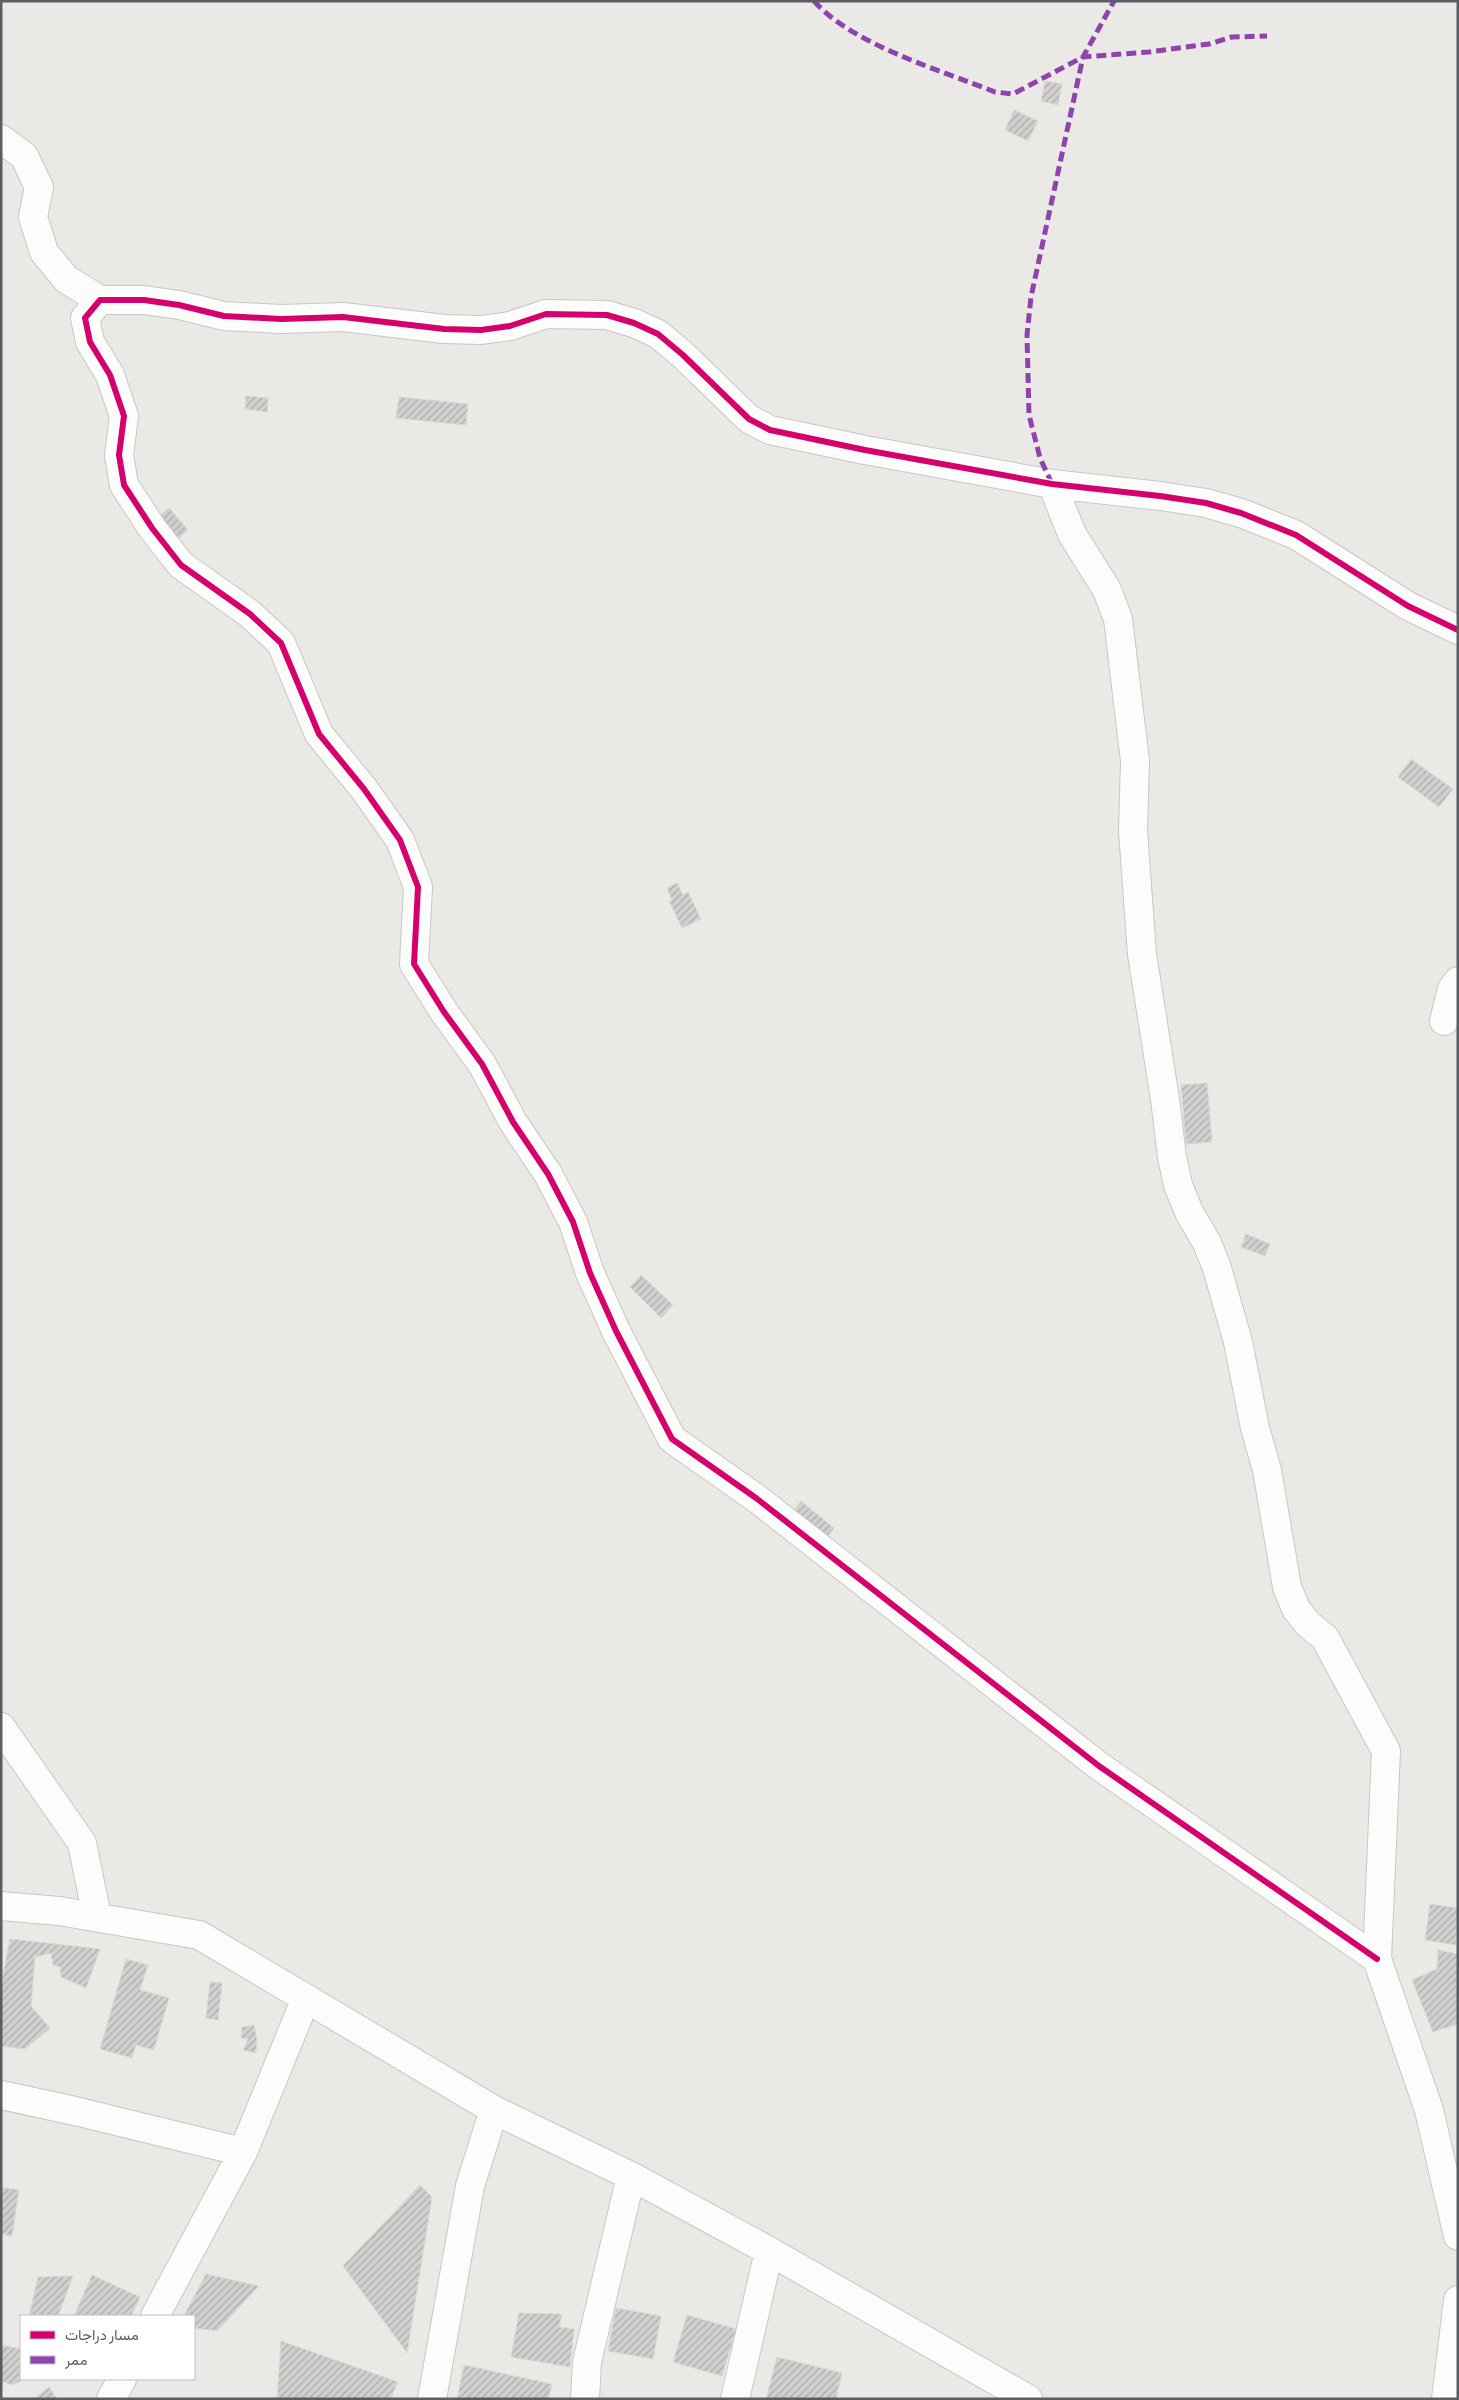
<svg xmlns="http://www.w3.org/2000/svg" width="1459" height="2400" font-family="'Asap Condensed',Vazirmatn,sans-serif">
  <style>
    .building { fill: url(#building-hatch); stroke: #dad8d4 }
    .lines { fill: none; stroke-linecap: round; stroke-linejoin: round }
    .minor-casing { stroke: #c7c7c7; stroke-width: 30 }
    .minor { stroke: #fcfcfb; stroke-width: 28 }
    .quiet { stroke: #8e44ad; stroke-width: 5; stroke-dasharray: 10 5; stroke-linecap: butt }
    .cycleway-casing { stroke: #fff; stroke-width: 9 }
    .cycleway { stroke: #d6006c; stroke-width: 6 }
  </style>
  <defs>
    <pattern id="building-hatch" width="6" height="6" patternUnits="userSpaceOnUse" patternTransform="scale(1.25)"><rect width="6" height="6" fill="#d1d0ce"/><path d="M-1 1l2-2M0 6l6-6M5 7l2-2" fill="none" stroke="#adacab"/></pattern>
  </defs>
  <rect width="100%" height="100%" fill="#eae9e5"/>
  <path class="building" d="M1045,81L1062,84L1058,105L1041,101Z
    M1014,110L1038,121L1028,141L1005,130Z
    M246,396L268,398L267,412L245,409Z
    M399,397L468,404L466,425L396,418Z
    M169,508L188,530L176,540L158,517Z
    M1411,759L1453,789L1439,807L1398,777Z
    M677,883L683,895L688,892L701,919L682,928L669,901L672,900L667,888Z
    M1207,1083L1212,1142L1186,1144L1181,1085Z
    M1246,1234L1270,1244L1265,1256L1241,1247Z
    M641,1275L673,1305L661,1318L630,1287Z
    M801,1501L834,1528L826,1539L793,1512Z
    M1430,1904L1458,1908L1456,1945L1425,1940Z
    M10,1939L100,1949L86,1988L61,1977L60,1967L53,1965L51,1953L35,1957L31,2006L50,2028L25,2049L1,2046V1986Z
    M1438,1950L1458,1954V2024L1433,2032L1412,1980L1437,1969Z
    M126,1959L148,1965L140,1990L169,1998L154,2050L136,2045L132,2058L100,2049Z
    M210,1982L222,1983L218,2020L206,2018Z
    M254,2025L257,2040L256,2053L243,2050L248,2039L241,2038L242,2027Z
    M420,2185L432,2197L407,2353L343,2266Z
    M1,2187L19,2190L12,2236L1,2234Z
    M206,2274L259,2286L217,2331L194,2328V2316H184Z
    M92,2275L140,2297L131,2316H74Z
    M73,2276L58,2316H29L38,2277Z
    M616,2308L661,2316L653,2359L608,2351Z
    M519,2313L562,2314L559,2327L574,2329L570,2367L511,2357Z
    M687,2315L736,2329L722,2376L673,2362Z
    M281,2341L398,2382L390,2399H277Z
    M1,2345L21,2349V2379H24L13,2385L1,2381Z
    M777,2357L842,2373L836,2399H766Z
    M464,2365L552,2384L548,2399H457Z
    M49,2387L57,2399H34Z"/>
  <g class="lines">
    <g class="minor-casing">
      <path id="minor" d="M1,139L24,156L39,187L33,217L44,252L66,279L100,300
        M1052,484L1072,534L1107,590L1118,619L1135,761L1133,831L1142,954L1165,1099L1172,1157L1178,1185L1189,1212L1207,1243L1217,1268L1238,1342L1255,1428L1267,1470L1287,1587L1296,1609L1308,1624L1325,1638L1386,1751L1377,1959L1429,2110L1458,2236
        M1444,1021L1452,989L1458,981
        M1,1727L82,1843L97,1917
        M1,1906L59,1911L199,1935L494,2110L631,2176L769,2251L1028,2399
        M1377,1959L1099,1766L756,1498L672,1439L616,1331L590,1273L573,1222L548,1174L513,1122L482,1064L444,1012L414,964L418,887L400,840L364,789L319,734L281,643L250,614L181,565L152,528L124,485L119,455L124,416L110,375L90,342L85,318L100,300H144L179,305L224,316L281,319L343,317L444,329L481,330L510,326L546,314L607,315L634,323L658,334L683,355L749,419L770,430L865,450L1052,484L1160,496L1206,503L1241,513L1296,535L1408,606L1458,630
        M1,2095L75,2111L243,2152
        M155,2316L243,2152L306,1998
        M111,2399L122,2379
        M432,2399L470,2186L494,2110
        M585,2399L587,2362L631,2176
        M735,2399L769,2251
        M1446,2399L1458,2300"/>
    </g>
    <use href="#minor" class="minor"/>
    <path class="quiet" d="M814,1C853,45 940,70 995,92L1013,94L1083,57L1149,52L1209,44L1232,37L1267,36
      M1052,484L1040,458L1029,415L1027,335L1031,297L1083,57L1114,1"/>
    <g class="cycleway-casing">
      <path id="cycleway" d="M1377,1959L1099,1766L756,1498L672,1439L616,1331L590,1273L573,1222L548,1174L513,1122L482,1064L444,1012L414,964L418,887L400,840L364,789L319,734L281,643L250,614L181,565L152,528L124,485L119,455L124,416L110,375L90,342L85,318L100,300H144L179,305L224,316L281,319L343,317L444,329L481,330L510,326L546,314L607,315L634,323L658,334L683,355L749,419L770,430L865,450L1052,484L1160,496L1206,503L1241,513L1296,535L1408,606L1458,630"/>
    </g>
    <use href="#cycleway" class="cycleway"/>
  </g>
  <rect width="1459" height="2400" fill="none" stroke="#5a5e63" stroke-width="5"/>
  <rect x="20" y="2315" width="175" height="65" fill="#ffffff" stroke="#bdbfc1"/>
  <rect x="30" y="2331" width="25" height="8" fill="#d6006c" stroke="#bdbfc1"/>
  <text x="65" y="2340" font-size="15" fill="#5a5e63">مسار دراجات</text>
  <rect x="30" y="2356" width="25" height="8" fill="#8e44ad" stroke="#bdbfc1"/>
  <text x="65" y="2365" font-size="15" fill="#5a5e63">ممر</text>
</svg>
